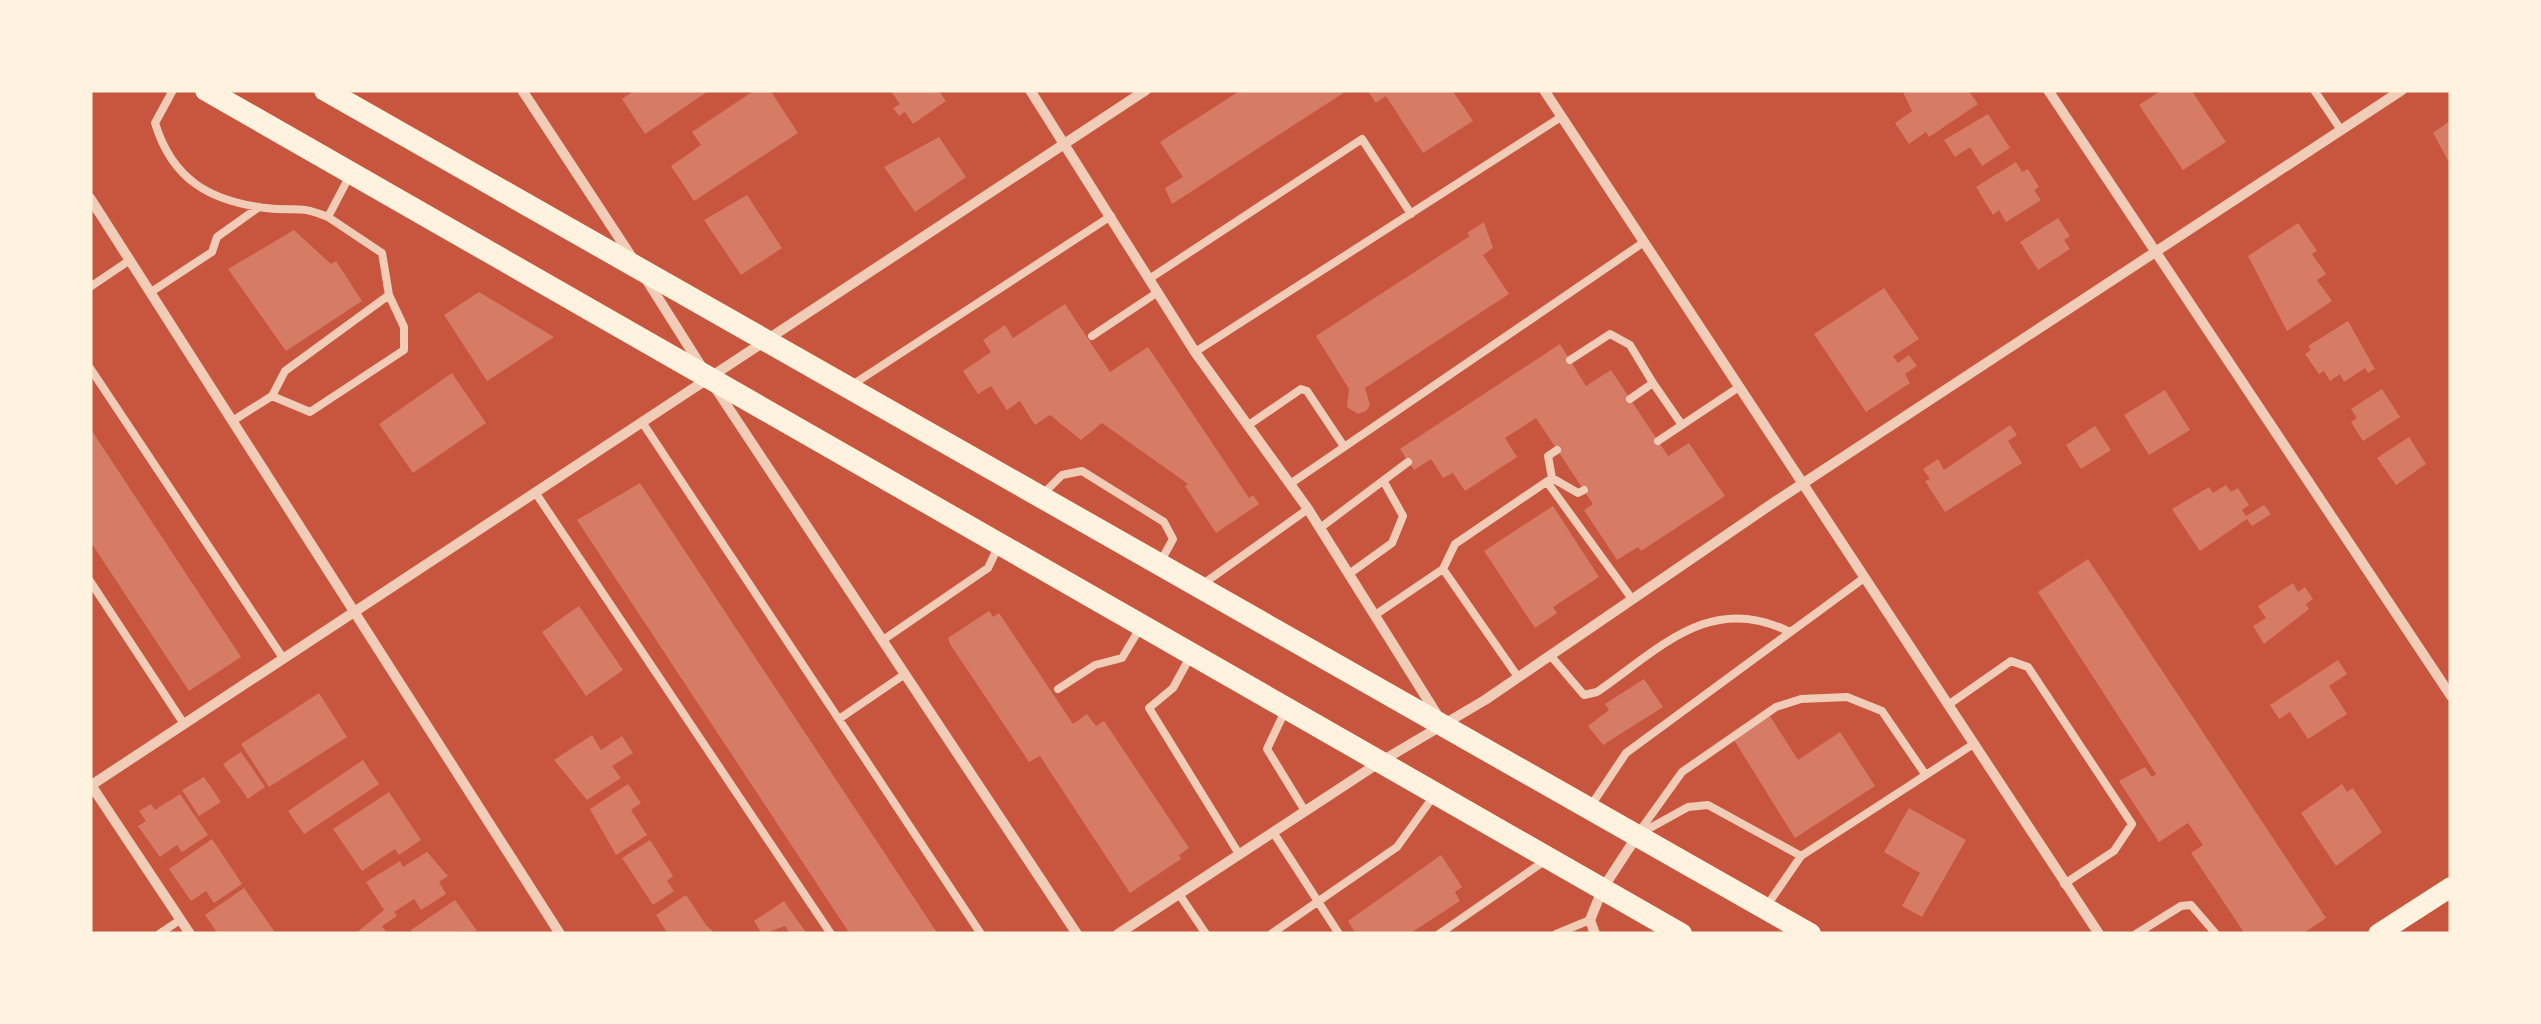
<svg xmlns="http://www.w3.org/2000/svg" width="2541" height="1024" font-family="'Open Sans',sans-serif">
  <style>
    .building { fill: #d67c66 }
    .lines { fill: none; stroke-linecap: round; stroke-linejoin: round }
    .service { stroke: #f1ccb7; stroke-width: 8 }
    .minor { stroke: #f1ccb7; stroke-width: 10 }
    .secondary { stroke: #fff3e0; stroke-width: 20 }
    .primary { stroke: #fff3e0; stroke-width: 22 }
  </style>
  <rect width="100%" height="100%" fill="#c8553d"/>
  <path class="building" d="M635,90H710L645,134L622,99Z
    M755,90H770L798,133L694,201L671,166L701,145L692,132Z
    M890,90H938L946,101L913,124L905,112L899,116L893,108L900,104Z
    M1241,90H1348L1172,204L1165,188L1183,177L1160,142Z
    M1367,90H1452L1473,121L1423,153L1386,96L1376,103Z
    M1968,90L1978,104L1929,137L1926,132L1909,144L1895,123L1912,111L1902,90Z
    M2162,90H2191L2226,142L2183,170L2139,105Z
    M1988,114L2010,148L1982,166L1970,147L1955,157L1944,140Z
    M2451,120V166L2433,133Z
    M939,137L966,177L915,212L884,167Z
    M2016,162L2022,172L2028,169L2039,187L2034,190L2041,200L2006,222L1999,210L1993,215L1976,187Z
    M747,195L782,248L741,275L704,220Z
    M2058,218L2070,236L2064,240L2070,249L2038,270L2020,242Z
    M1484,222L1493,248L1483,255L1509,294L1365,388L1370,405L1366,411L1358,414L1347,407L1349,389L1316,336L1470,236L1467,233Z
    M2298,223L2317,251L2312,254L2326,274L2317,280L2332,301L2287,331L2248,256Z
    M294,230L331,264L336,261L362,301L286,351L228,269Z
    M1884,288L1919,339L1893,356L1898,363L1909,355L1917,366L1905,374L1910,383L1866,412L1814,334Z
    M479,292L554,337L487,381L444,315Z
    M1065,304L1110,372L1148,347L1249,498L1253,495L1259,504L1216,533L1185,486L1188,484L1102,423L1081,440L1050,415L1035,425L1020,401L1007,410L991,386L978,394L963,371L991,352L983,340L1005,325L1013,338Z
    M2348,321L2375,369L2368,373L2365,368L2344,382L2340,374L2330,381L2324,371L2319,374L2305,354L2311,350L2308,346Z
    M1560,344L1586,386L1611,370L1668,456L1689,443L1725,496L1641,551L1638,547L1617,560L1584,510L1593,504L1536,418L1505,438L1517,457L1465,491L1453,473L1443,478L1431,459L1414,470L1400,449Z
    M452,373L486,423L413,473L379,424Z
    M2382,389L2400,417L2363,441L2351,422L2357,418L2351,409Z
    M2165,390L2190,430L2149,455L2124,415Z
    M2010,425L2017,435L2008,441L2022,463L1945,512L1925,481L1930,479L1923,469L1938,459L1944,470Z
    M2095,426L2111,450L2081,469L2066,445Z
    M90,428L241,657L189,691L90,541Z
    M2409,437L2426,464L2396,485L2377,458Z
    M640,483L938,934H850L577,520Z
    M2226,485L2231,492L2238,488L2249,505L2242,510L2246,516L2264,505L2271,514L2252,526L2247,519L2200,551L2172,509L2209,487L2213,493Z
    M1553,506L1599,577L1553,607L1557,613L1535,628L1484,551Z
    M2088,559L2326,918L2302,934H2245L2191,853L2203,845L2188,823L2159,842L2119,781L2145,767L2152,777L2156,774L2038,592Z
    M2293,583L2298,592L2305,587L2313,599L2306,604L2309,609L2264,644L2253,626L2266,618L2258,606Z
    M579,606L623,670L586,696L542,632Z
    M989,611L993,617L999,613L1073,724L1087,714L1096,726L1104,721L1189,848L1179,855L1181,859L1130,893L1040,756L1029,762L950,644L948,638Z
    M2338,660L2347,674L2329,686L2347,714L2308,739L2290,712L2279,719L2270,705Z
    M1644,679L1663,707L1603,745L1588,726L1609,710L1605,704Z
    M319,693L347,737L269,787L241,744Z
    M1770,716L1798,760L1840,732L1875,786L1795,838L1734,740Z
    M592,735L601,750L622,736L633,753L612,766L621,778L587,800L554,760Z
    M241,752L265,787L248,799L223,764Z
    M363,760L379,784L304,834L288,811Z
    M204,777L221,802L199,816L182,790Z
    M628,784L641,803L631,810L647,835L616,855L590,809Z
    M2342,784L2347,792L2353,788L2382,832L2336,866L2301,813Z
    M389,792L421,840L399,855L395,849L362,871L333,829Z
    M180,794L208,835L182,852L177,845L160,857L138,826L146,821L139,811L151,804L155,810Z
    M1909,808L1966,840L1922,917L1902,906L1920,873L1884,852Z
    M212,839L242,884L214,903L206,891L191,901L169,869Z
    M650,840L673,876L667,881L674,891L653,905L622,858Z
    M427,852L448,876L439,882L446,894L421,910L414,899L394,912L397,916L382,926L386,932L382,934H355L384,910L366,882L400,861L403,867Z
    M1441,855L1462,887L1455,892L1460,901L1409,934H1356L1348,921Z
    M244,888L274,931L270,934H218L205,915Z
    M686,895L706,925L716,934H668L656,915Z
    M455,900L477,931L413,934L411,930Z
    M784,901L807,934H790L785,926L762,934L754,921Z"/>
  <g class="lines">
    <path class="service" d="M173,90L155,123C172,179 209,201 266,208C295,212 296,204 328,217L350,175
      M2314,90L2341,130
      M1149,279L1362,139L1411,214
      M90,287L130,260
      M151,292L212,252L217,237L259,207
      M1092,336L1158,292
      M1195,352L1561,117
      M1570,360L1610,334L1630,345L1653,383
      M90,368L283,658
      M852,385L1111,216
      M272,396L310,412L404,350V327L389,295L382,253L328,217
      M1630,399L1653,383L1682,425
      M234,420L272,396L285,371L389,295
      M642,422L981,934
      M1250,424L1301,389L1307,391L1343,445
      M1658,441L1739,387
      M1552,478L1548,456L1557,450
      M1547,482L1632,599
      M1290,484L1644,242
      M535,492L831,934
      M1043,494L1062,475L1082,471L1164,522L1173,539L1162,559
      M1320,528L1408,462
      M1443,569L1455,544L1552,478L1578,493L1584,490
      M1349,574L1392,543L1403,516L1384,482
      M90,581L184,724
      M1203,584L1308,509
      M1375,615L1443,569L1518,677
      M883,640L988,568L998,547
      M1550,655L1584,695L1597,692C1661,648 1710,592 1790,632
      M1190,657L1173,688L1149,708L1239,854
      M1058,689L1095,665L1122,658L1140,628
      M1948,705L2011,661L2028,667L2132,824L2114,851L2064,884
      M1285,711L1267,749L1305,811
      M839,719L905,674
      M1590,807L1626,753L1864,578
      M1273,832L1339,934
      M1639,832L1682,772L1776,707L1801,699L1847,697L1882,711L1925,774
      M1641,833L1688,807L1708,805L1801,856
      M1179,894L1206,934
      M1768,904L1801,856L1972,745
      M159,934L180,920
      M1271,934L1397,847L1433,797
      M1439,934L1546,860
      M1556,934L1590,920
      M2136,934L2181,906L2191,905L2216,934"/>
    <path class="minor" d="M522,90L631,256
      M1030,90L1195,352L1308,509L1436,713
      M1544,90L2099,934
      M2048,90L2451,696
      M90,198L560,934
      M646,279L701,366
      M716,389L1077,934
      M91,785L190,934
      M90,786L1146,90
      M1118,934L1380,762L1485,700L1776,501L2402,90
      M1595,934L1590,920L1603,888L1637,836"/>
    <path class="secondary" d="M2378,934L2451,887"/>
    <path class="primary" d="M206,90L1681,934
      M325,90L1810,934"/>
  </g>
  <rect width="2541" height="1024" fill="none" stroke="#fff3e0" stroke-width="185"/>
</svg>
